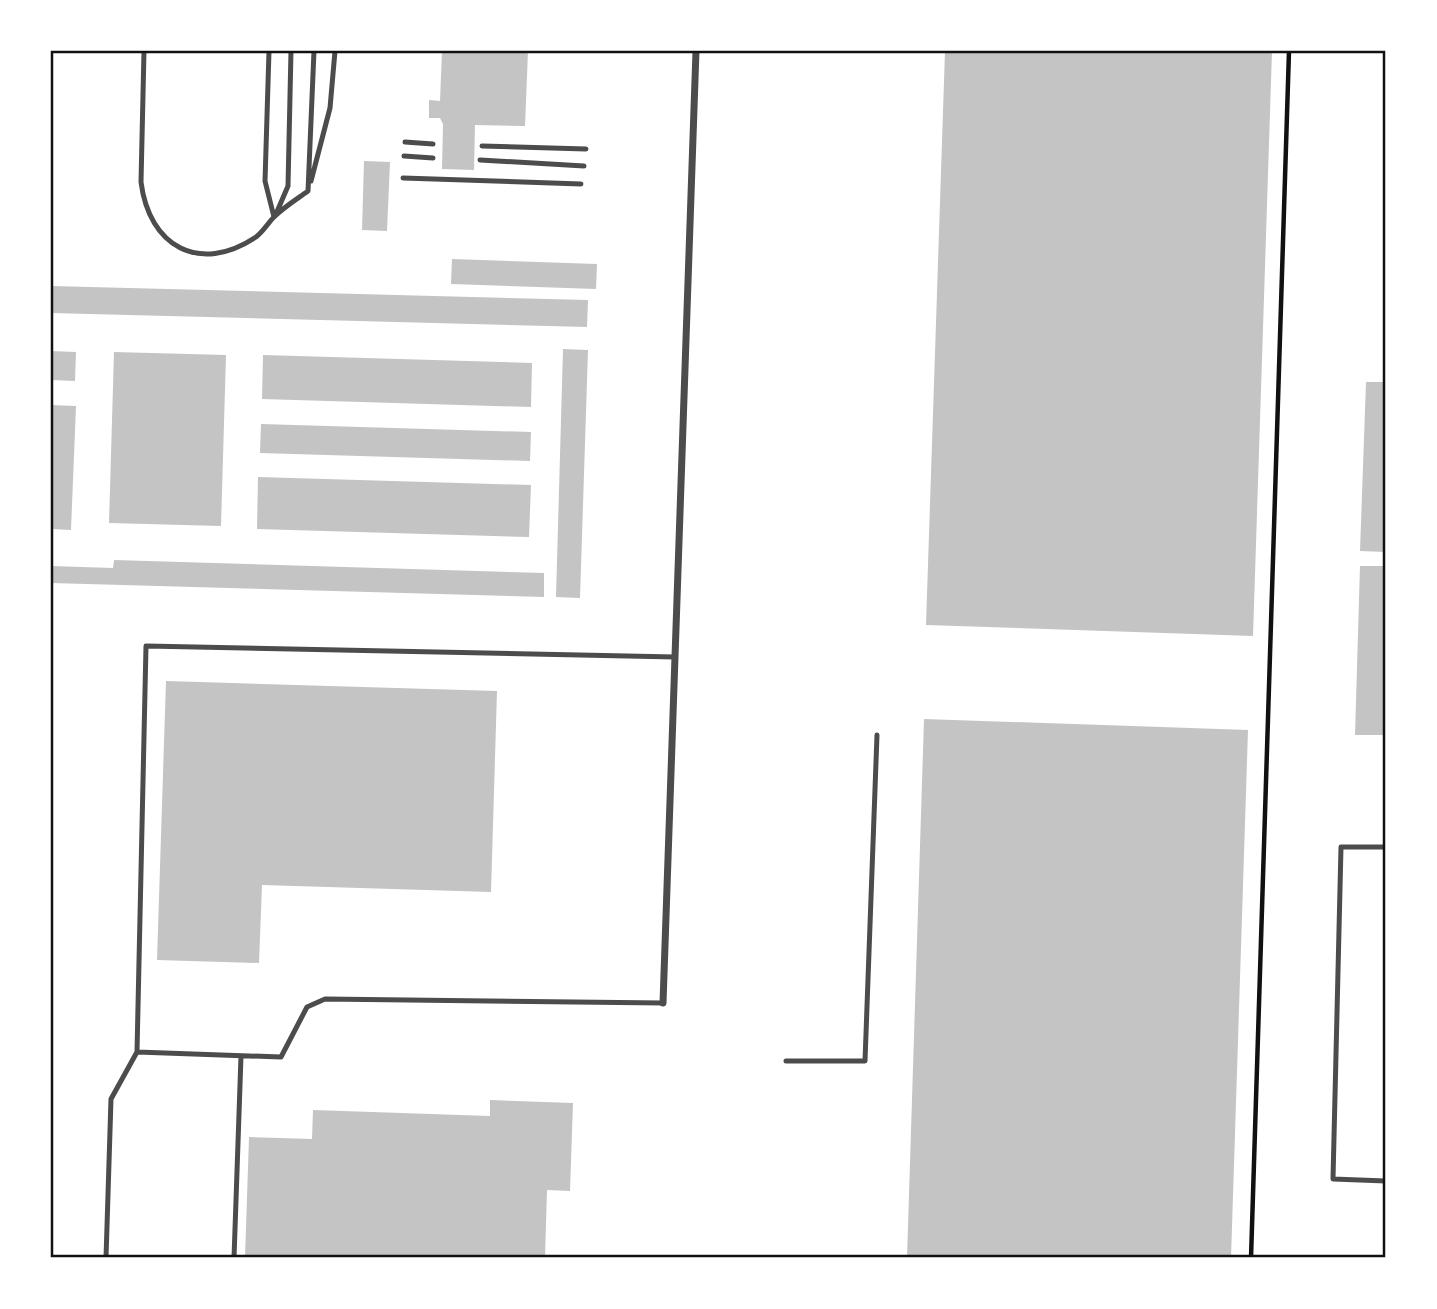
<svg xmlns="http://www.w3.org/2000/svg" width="1437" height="1309" font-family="'Golos Text',sans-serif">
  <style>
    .building { fill: #c4c4c4 }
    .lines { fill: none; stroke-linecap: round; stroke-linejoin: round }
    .path { stroke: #111; stroke-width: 4.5 }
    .service { stroke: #4c4c4c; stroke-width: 5 }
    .minor { stroke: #4c4c4c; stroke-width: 7 }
    .neatline { fill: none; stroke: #111; stroke-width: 2.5 }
  </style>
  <rect width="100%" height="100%" fill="#fff"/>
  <path class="building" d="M442,51H528L525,126L475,125L474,170L442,169L443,124L440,118H429V100L440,101Z
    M945,51H1272L1253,636L926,625Z
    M364,161L390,162L387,231L362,230Z
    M452,259L597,264L596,289L451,284Z
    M51,286L588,300L587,327L51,313Z
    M563,349L588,350L580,598L556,597Z
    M51,351L76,352L75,381L51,380Z
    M114,352L226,355L221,526L109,523Z
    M263,355L532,363L531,407L262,399Z
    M1366,382H1386V552L1360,551Z
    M51,405L76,406L71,530L51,529Z
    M261,424L531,432L530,461L260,453Z
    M258,477L531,485L529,537L257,529Z
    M114,560L544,573V597L51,583V566L113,568Z
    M1360,566H1386V735H1355Z
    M166,681L497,691L491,892L262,885L259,963L157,960Z
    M924,719L1248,730L1231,1258H907Z
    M490,1100L573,1103L570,1191L547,1190L545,1258H245L249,1137L312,1139L313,1110L490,1116Z"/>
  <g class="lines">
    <path class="path" d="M1251,1258L1289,51"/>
    <path class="service" d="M144,51L141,182C149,246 199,275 256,237C263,232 268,223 274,217C284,207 297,199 308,191L314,51
      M269,51L265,181L274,217
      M405,142L433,144
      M482,146L586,149
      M404,156L433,158
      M480,160L584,166
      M403,178L581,184
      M311,181L330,108L335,51
      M276,214L288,186L291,51
      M1386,847H1341L1333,1179L1386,1181
      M663,1003L325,999L307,1007L281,1057L137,1052L146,646L675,657
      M786,1061H865L877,735
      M106,1258L111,1099L137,1052
      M234,1258L241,1056"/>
    <path class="minor" d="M663,1003L696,51"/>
  </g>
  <rect width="1437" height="1309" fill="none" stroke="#ffffff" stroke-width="105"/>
  <rect x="52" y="52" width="1332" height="1204" class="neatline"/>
</svg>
